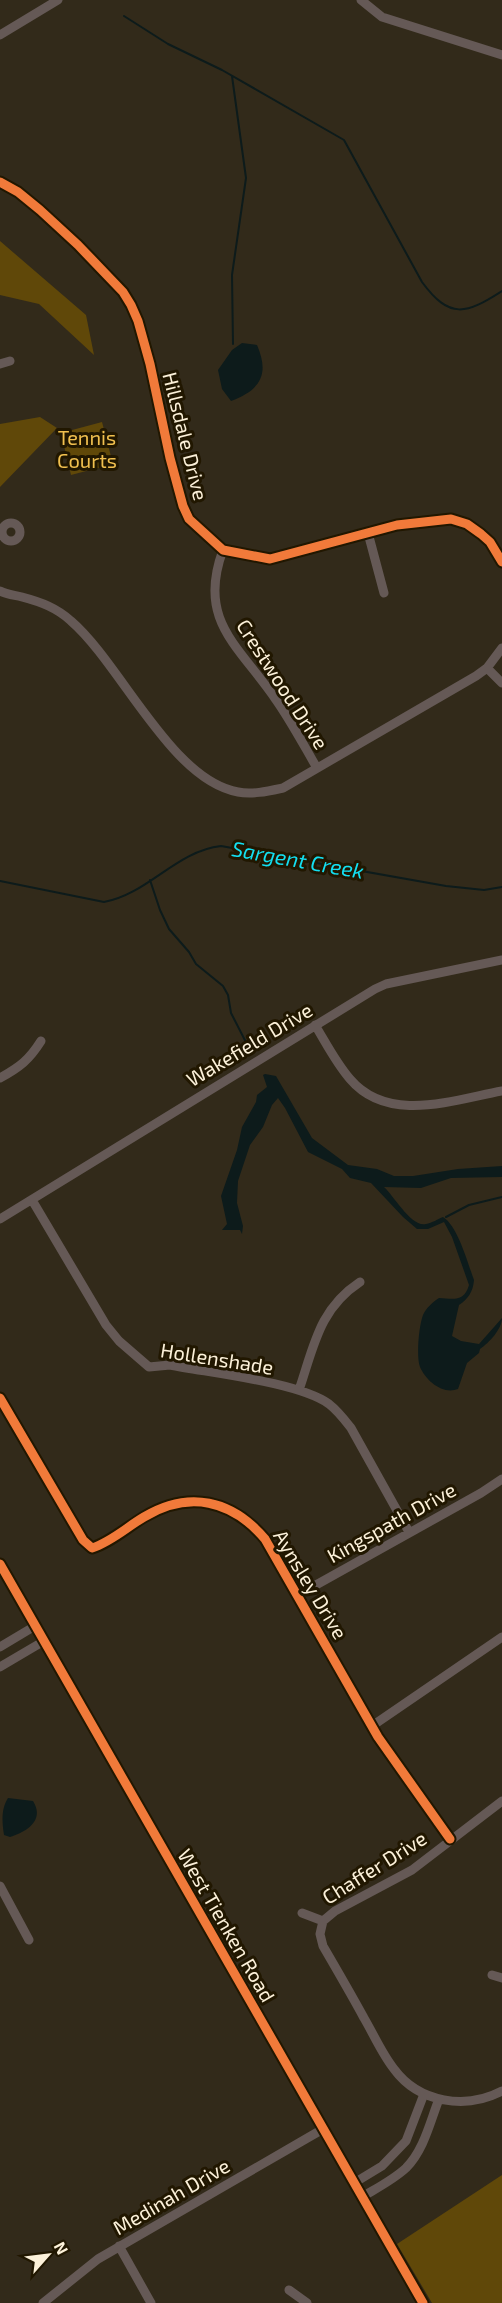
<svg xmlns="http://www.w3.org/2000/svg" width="502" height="2303" font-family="'Exo 2',sans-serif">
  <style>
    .green { fill: #604809 }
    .water { fill: #0d1b1b }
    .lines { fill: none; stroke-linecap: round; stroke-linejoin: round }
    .stream { stroke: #0d1b1b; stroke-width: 2 }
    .minor { stroke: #655956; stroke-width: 9 }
    .cycleway-casing { stroke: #211700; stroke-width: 13 }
    .cycleway { stroke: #f17a3a; stroke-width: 9 }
    .labels { text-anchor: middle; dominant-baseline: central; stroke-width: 6; stroke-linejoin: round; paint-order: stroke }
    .street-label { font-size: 20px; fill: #fcf1d9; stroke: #211700 }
    .park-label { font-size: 20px; fill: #f1c04f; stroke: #211700 }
    .water-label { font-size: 21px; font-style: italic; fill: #13e0f2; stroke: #211700 }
  </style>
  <rect width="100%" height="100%" fill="#322a1a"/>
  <path class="green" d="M0,241L86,315L94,355L39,304L0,295Z
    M40,417L57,428L0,487V424Z
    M102,422L113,464L71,475L61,433Z
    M502,2175V2303H432L397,2244Z"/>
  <path class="water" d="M242,343L257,345C270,375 260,390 231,401L222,389L218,370L232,350Z
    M265,1074L276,1076L312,1138L348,1165L377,1169L394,1176H413L458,1169L502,1166V1177L451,1178L421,1188L384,1187C394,1196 412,1228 426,1224C432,1223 438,1219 443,1217C458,1226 468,1264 474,1280C473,1292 468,1299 459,1305L452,1336L461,1341L479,1344L502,1318C502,1329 489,1343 480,1349L479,1353L467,1363L458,1389C443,1395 426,1381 420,1367C416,1357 419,1325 423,1315C426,1308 433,1302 439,1298C454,1299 464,1302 469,1285L452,1237L444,1222L428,1229H417L403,1217L371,1183L350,1178L342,1169L308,1152L285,1108L278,1098L272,1105L263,1127L250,1145L238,1181L237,1203L243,1226L242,1234L240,1230H222L227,1224L221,1196L237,1150L242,1127L256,1102L257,1095L267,1087L263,1075Z
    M8,1798L33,1801C45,1820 27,1832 10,1837L4,1835C2,1822 1,1809 8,1798Z"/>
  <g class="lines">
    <path class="stream" d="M124,16L168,44L222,70L344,140L422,282C450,320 466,314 502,291
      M232,76L246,178L232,275L233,344
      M150,880L160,910L169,929L189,952L196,964L223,986L228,995L231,1013L251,1052
      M0,881L104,902C148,894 176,851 221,846L446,886L484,890L502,887
      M446,1217L469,1205L502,1197"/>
    <path class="minor" d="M361,0L382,17L502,55
      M0,35L58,0
      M0,182L18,192L40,210L78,245L123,292L131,305L138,321L150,364L170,458L183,506L189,519L223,550L270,559L397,525L451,519L467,524L481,534L490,542L502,562
      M0,364L10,361
      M2 532a9 9 0 1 1 18 0a9 9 0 1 1-18 0Z
      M368,533L384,593
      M223,550C197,620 238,645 274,697C290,719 303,744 317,768
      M0,591C7,595 15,595 22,597C41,602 57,608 71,621C121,664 171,780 238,792C252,795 269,791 283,788L476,676L487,668L502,648
      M487,668L502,683
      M315,1025C326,1043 336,1063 350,1079C388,1124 453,1100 502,1091
      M0,1078C20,1067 29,1060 41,1041
      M32,1200L106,1325L119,1341L149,1367L170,1365C210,1373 298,1382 329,1404C338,1411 344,1419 351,1428L409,1532
      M0,1219L375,989L386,984L502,960
      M299,1390C314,1346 319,1309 360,1282
      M0,1398L83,1540L92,1548C111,1542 127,1527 144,1517C189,1490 232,1500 265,1539L378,1737L450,1839
      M0,1564L423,2303
      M298,1595L481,1493L502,1479
      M0,1647L35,1626
      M0,1667L44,1641
      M372,1726L502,1637
      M502,1801L412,1870L335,1911L323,1921L320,1934L323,1946C337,1970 351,1994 364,2018C374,2035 382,2054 394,2069C419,2103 466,2110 502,2091
      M0,1886L29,1940
      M302,1913L323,1921
      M492,1975L502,1978
      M354,2183L382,2166L406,2141L424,2094
      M362,2197C377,2188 393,2180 406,2168C424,2150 430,2122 439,2099
      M119,2246L151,2303
      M289,2290L307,2303
      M43,2303L98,2259L323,2129"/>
    <g class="cycleway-casing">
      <path id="cycleway" d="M0,182L18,192L40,210L78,245L123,292L131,305L138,321L150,364L170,458L183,506L189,519L223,550L270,559L397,525L451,519L467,524L481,534L490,542L502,562
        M0,1398L83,1540L92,1548C111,1542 127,1527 144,1517C189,1490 232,1500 265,1539L378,1737L450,1839
        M0,1564L423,2303"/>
    </g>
    <use href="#cycleway" class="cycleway"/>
  </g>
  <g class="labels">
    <g class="street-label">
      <text transform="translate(186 436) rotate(76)">Hillsdale Drive</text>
      <text transform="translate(283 684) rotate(57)">Crestwood Drive</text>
      <text transform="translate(249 1044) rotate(-31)">Wakefield Drive</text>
      <text transform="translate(217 1358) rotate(9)">Hollenshade</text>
      <text transform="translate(391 1522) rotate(-29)">Kingspath Drive</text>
      <text transform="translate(311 1584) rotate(59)">Aynsley Drive</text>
      <text transform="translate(374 1867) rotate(-32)">Chaffer Drive</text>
      <text transform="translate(227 1925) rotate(60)">West Tienken Road</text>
      <text transform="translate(171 2196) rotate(-30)">Medinah Drive</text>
    </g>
    <g class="park-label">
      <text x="87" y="437">Tennis<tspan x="87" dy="23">Courts</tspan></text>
    </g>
    <g class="water-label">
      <text transform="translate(298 859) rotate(10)">Sargent Creek</text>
    </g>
  </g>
  <g transform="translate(48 2255) rotate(62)" stroke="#211700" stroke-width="4.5" paint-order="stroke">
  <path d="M0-4.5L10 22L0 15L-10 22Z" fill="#fcf1d9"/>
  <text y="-9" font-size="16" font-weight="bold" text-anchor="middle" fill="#fcf1d9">N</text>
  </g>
</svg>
